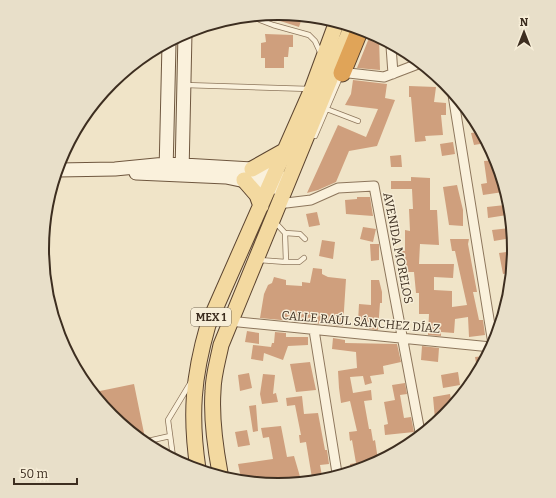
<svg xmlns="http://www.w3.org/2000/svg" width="556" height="498" font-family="Bitter,serif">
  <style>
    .building { fill: #cf9f7d }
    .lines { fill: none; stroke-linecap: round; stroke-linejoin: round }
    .lane-casing { stroke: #8d765c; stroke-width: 6 }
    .street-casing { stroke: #8d765c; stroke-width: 11 }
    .secondary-casing { stroke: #6f573f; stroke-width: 15 }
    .primary-casing { stroke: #5b4430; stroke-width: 17 }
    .highway-casing { stroke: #5b4430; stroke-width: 19 }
    .lane { stroke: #faf1dc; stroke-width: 4.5 }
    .street { stroke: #faf1dc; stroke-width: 9 }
    .secondary { stroke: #faf1dc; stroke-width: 13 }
    .primary { stroke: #f3d9a0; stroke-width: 15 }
    .highway { stroke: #e0a458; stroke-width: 17 }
    .labels { text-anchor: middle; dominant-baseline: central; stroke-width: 3; stroke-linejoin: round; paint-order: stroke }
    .shield { fill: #f7eed8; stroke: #756857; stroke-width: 1 }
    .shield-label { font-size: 11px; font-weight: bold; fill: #3d2e20 }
    .street-label { font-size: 12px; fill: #3d2e20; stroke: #f7eed8 }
    .rim { fill: none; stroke: #3d2e20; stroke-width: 2 }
  </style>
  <rect width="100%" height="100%" fill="#f0e4c8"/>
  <path class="building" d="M278,13L302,18L299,27L274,19L276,14Z
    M371,33L379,38L380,70L357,68Z
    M265,34L293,35V47H289L288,57H284V68H265V58H261V43L266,42Z
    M353,80L387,84L385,98L395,100L377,146L349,151L336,182L318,190L307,193L338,125L366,137L378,109L345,105L351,94Z
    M409,86L436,87L434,102L446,103V115H441L443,135L425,136L426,141L415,142L411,97H409Z
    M478,132L486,143L474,145L471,133Z
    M453,142L455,154L442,156L440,144Z
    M401,155L402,167H391L390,156Z
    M496,160L503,192L483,195L481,184L487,183L484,161Z
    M411,177L430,178V210H437L439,245L420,244L419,264H454L453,278L434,277V290L452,291V307L467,305L455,251H452L450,239H469L468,244L477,292H473L479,320H483L485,335L469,337L468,317L455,319L454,333L441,332V336L428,335L429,314H419V293H416L414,272H407L401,250L405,251V230L410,231L409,209H413L412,189H391V181H411Z
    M457,185L463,210V226L449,225L443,187Z
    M357,197H370L373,216L346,214L345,200L357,199Z
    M505,205L507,215L488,218L487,207Z
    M317,212L320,225L309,227L306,214Z
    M363,227L376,229L373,242L360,239Z
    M510,228L512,238L494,241L492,230Z
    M322,240L335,242L333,259L319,256Z
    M370,244H379V260L371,261Z
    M514,251L509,273L503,274L499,253Z
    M313,268L322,269V274L328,277L346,279L343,326L260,318L264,294L268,285L272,283L274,277L286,280V285L302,286V282L310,283Z
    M371,280H379L382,292V303H380L378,330L369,329L370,322H358L359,304L371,305Z
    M247,331L259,333V344L245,342Z
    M275,332L286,333V337H308V345L288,346L283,360L264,353L263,361L251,359L253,345L271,347L272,343H274Z
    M333,338L345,340V343L397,344L401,362L383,366L384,374L370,376L372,383L365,385L363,376L350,377L353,393L371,390L372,400L364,401L369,429H371L373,441L375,440L378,460L368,467L351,470L350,464L356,463L352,440L350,441L349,432L357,431L350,401L341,403L339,388L338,371L357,368L356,352L332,349Z
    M422,346L439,348L438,362L421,360Z
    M485,356L479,364L477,368L475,357Z
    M310,362L316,390L296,392L290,364Z
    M458,372L460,385L443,388L441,375Z
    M249,373L252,388L240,391L238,375Z
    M263,374L275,375L273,394L276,393L278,402L262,404L260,394Z
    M405,383L407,394L400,395L404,418L411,417L414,432L385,435L384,425L388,424L384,402L395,400L392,385Z
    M134,384L145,438V439L111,416L95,392Z
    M450,394L452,405L445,416L435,419L433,397Z
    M302,396L304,414L318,413L325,450H327L329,464L320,465L322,476L312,478L306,442L300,443L299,435H301L295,405L287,406L286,398Z
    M256,405L258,431L253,432L249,406Z
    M281,426L287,457L294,456L301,480L278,485L241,478L238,464L273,459L269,437L263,438L261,428Z
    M247,430L250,445L238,447L235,432Z"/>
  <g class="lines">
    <g class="lane-casing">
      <path id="lane" d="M260,20L273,25L309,35L315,41L321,54
        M185,85L310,89
        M324,108L358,121
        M315,136L341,75
        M285,233L300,234L305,239
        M259,260L286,262L285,233L274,221
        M286,262H299L304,258
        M148,441L170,436
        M173,457L168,420L191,382"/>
    </g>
    <g class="street-casing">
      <path id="street" d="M391,46L393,74
        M340,72L384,77L418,64
        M453,95L493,344
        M278,204L311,200L338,188L374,186L420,432
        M229,321L491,347
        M314,330L337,473"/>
    </g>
    <g class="secondary-casing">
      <path id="secondary" d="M58,170L115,169L166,164L252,169L282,178
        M166,172L169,44
        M136,173L226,177L279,188
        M182,173L185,33"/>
    </g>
    <g class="primary-casing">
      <path id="primary" d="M252,169L284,151
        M244,180L257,195L261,206
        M198,469C190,415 193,377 208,325L312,89L336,24
        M220,473C215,446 211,419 213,391C213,376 218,360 221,345L351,28"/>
    </g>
    <g class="highway-casing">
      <path id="highway" d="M342,73L360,29"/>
    </g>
    <use href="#lane" class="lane"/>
    <use href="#street" class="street"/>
    <use href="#secondary" class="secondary"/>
    <use href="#primary" class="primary"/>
    <use href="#highway" class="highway"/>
  </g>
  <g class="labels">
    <rect class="shield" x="191" y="308" width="40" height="18" rx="3"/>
    <g class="shield-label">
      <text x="211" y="317">MEX 1</text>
    </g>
    <g class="street-label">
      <text transform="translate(398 248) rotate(79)">AVENIDA MORELOS</text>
      <text transform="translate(361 322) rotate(5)">CALLE RAÚL SÁNCHEZ DÍAZ</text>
    </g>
  </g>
  <path d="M0 0H556V498H0ZM49 249a229 229 0 1 1 458 0a229 229 0 1 1-458 0Z" fill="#e8dfc9" fill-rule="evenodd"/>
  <path class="rim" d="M49 249a229 229 0 1 1 458 0a229 229 0 1 1-458 0Z"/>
  <g transform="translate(524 32)" stroke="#f7eed8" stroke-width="3" paint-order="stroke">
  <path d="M0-3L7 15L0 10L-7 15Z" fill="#3d2e20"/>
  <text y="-6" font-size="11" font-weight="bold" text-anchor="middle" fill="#3d2e20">N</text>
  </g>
  <path d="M14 478v6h63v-6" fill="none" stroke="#3d2e20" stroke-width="2"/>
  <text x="20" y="478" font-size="12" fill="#3d2e20" stroke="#f7eed8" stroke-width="3" paint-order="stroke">50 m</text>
</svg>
